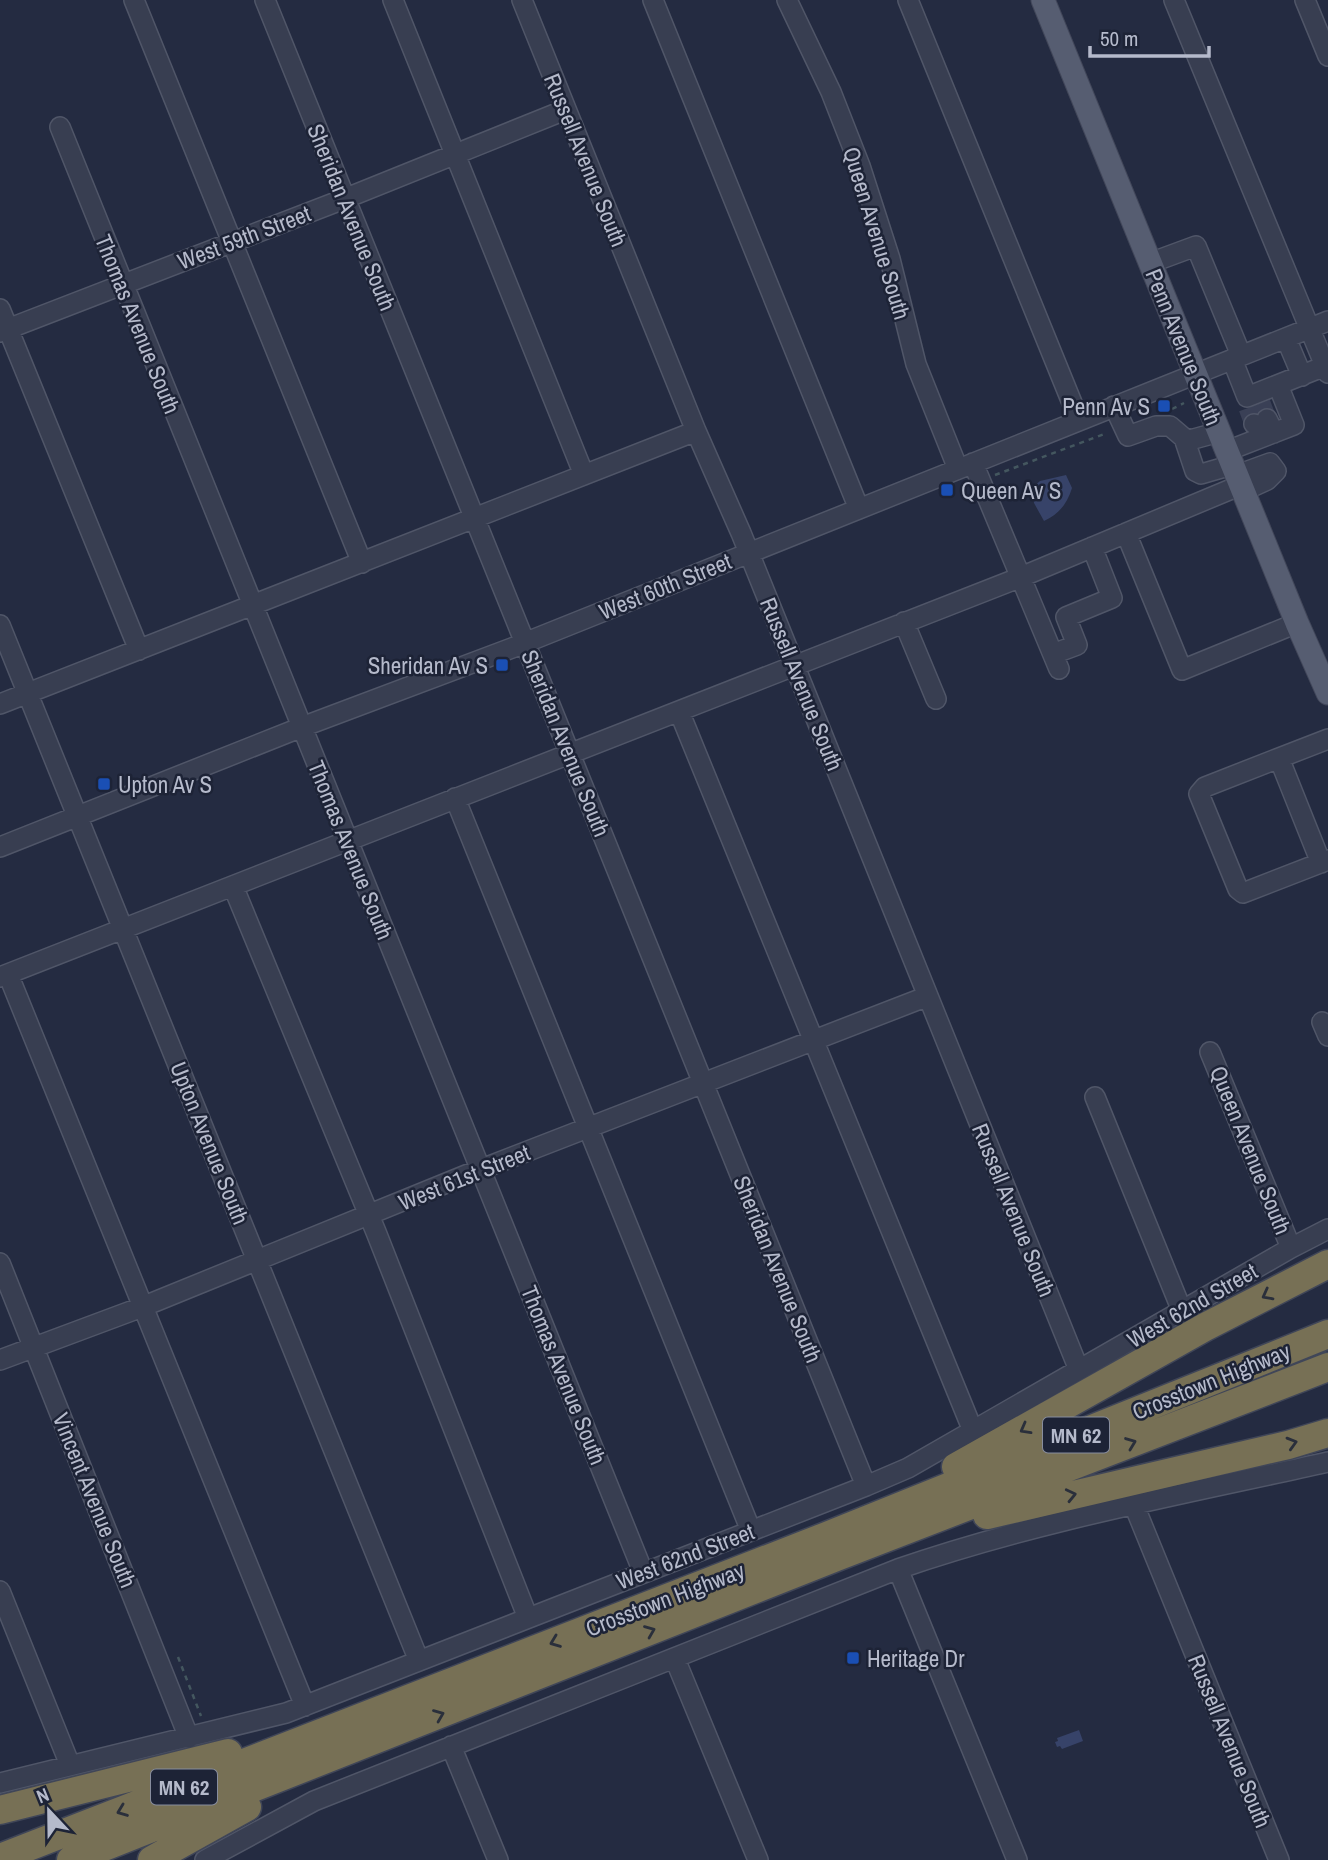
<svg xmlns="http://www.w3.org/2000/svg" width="1328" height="1860" font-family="'Archivo Narrow',sans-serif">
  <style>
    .water { fill: #374369 }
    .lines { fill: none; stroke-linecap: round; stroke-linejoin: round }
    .minor-tunnel { stroke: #3a4056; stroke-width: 19; stroke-dasharray: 19 10; stroke-linecap: butt }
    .minor-casing { stroke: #505668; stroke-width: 22 }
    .major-casing { stroke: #42475a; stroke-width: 25 }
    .highway-casing { stroke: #404658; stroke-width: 31 }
    .path { stroke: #44575f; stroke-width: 2.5; stroke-dasharray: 5 5; stroke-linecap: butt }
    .minor { stroke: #383e51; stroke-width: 19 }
    .major { stroke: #565d71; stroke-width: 23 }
    .highway { stroke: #777055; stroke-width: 28 }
    .oneway { stroke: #2a2f3b }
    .transit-dot { fill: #1a4fb4; stroke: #1d2336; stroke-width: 2.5 }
    .labels { text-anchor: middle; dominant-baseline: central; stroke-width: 5; stroke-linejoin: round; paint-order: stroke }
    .shield { fill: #1d2336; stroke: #878d9e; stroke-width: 2 }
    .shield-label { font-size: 21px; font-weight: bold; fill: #b5bacb }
    .street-label { font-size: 23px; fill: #b5bacb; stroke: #1d2336 }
    .poi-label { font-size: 23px; fill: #b5bacb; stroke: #1d2336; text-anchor: start }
  </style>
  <rect width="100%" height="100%" fill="#242b41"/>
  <path class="water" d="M1066,475L1072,488C1067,504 1059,514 1044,521L1034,503L1032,488L1040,481Z
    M1079,1730L1083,1741L1062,1749L1060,1746L1057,1747L1055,1742L1058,1741L1057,1738Z"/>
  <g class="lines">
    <path class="minor-tunnel" d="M1261,403L1267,419
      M1248,408L1254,424"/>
    <g class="minor-casing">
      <path id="minor" d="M134,0L362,563
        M265,0L866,1486
        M393,0L584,475
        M522,0L696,431L741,533L1079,1370
        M653,0L859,509
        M787,0L831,92L860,166L890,259L916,364L958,469
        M908,0L1079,420
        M1174,0L1328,373
        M1305,0L1328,56
        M60,127L643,1572
        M1150,263L1196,246L1241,355
        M0,309L139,650
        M0,332L344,199L565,110
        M1286,338L1302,376
        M1232,359L1247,397L1325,366
        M1114,406L1128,436L1156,426H1170L1184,438L1190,440L1219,432
        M1254,424L1274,433L1267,419
        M1184,438L1195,471L1201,474L1232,465
        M1227,451L1294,425L1278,385
        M973,463L1059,669
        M1237,475L1270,463L1276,471L1267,480L1243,491
        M1126,533L1182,670L1297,623
        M904,622L936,699
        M0,625L419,1661
        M1053,654L1077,645L1066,617L1112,598L1092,547
        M0,704L696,431
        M679,711L973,1431
        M1279,758L1328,739
        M455,798L751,1531
        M0,847L302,727L512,648L1328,321
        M1321,863L1279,758L1205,787L1199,794L1238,889L1243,893L1328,860
        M233,886L376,1232L528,1618
        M8,974L305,1706
        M0,977L1021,577L1241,485
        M1322,1022L1328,1036
        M1210,1052L1291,1248
        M1095,1097L1182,1311
        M0,1263L189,1738
        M0,1360L142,1307L466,1175L928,996
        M1134,1505L1279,1860
        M898,1569L1017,1860
        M0,1591L70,1765
        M675,1659L758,1860
        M451,1746L498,1860
        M0,1783L286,1713L866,1486L908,1468L1291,1248L1328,1229
        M205,1860L314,1801L898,1569C1037,1521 1184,1494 1328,1462"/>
    </g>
    <g class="major-casing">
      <path id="major" d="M1043,0L1297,623L1328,693"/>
    </g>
    <g class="highway-casing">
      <path id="highway" d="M956,1467L1205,1327L1328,1264
        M987,1515L1288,1445L1328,1433
        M0,1810L228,1753
        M0,1858L824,1537L1328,1334
        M71,1860L839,1556L1328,1367
        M152,1860L247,1807"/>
    </g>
    <path class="path" d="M1172,409L1184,403
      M995,475L1107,433
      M178,1657L201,1716"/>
    <use href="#minor" class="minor"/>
    <use href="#major" class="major"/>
    <use href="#highway" class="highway"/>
  </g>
  <defs><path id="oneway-chevron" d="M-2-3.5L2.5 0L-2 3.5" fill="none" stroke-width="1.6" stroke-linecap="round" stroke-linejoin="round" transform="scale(1.75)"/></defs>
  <g class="oneway">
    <use href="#oneway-chevron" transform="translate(1267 1295) rotate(152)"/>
    <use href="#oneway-chevron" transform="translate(1025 1429) rotate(151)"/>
    <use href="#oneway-chevron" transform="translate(1131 1443) rotate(-21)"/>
    <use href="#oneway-chevron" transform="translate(1292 1443) rotate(-16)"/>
    <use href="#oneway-chevron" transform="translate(1071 1495) rotate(-13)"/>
    <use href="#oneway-chevron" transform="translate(650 1631) rotate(-22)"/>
    <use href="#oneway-chevron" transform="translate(555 1642) rotate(159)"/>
    <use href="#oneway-chevron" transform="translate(439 1715) rotate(-22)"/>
    <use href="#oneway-chevron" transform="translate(122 1811) rotate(159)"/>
  </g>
  <g class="transit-dot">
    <rect x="1157" y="399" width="14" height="14" rx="3.5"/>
    <rect x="940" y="483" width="14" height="14" rx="3.5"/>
    <rect x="495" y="658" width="14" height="14" rx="3.5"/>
    <rect x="97" y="777" width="14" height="14" rx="3.5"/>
    <rect x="846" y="1651" width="14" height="14" rx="3.5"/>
  </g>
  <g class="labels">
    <g class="shield">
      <rect x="1043" y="1417.5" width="66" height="35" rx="5"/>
      <rect x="151" y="1769.5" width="66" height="35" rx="5"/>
    </g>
    <g class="shield-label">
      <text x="1076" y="1435">MN 62</text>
      <text x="184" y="1787">MN 62</text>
    </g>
    <g class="street-label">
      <text transform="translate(586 160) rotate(68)">Russell Avenue South</text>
      <text transform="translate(352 217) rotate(68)">Sheridan Avenue South</text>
      <text transform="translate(877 233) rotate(73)">Queen Avenue South</text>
      <text transform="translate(244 237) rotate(-21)">West 59th Street</text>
      <text transform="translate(138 324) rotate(68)">Thomas Avenue South</text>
      <text transform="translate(1184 347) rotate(68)">Penn Avenue South</text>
      <text transform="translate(665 586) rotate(-22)">West 60th Street</text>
      <text transform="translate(802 684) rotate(68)">Russell Avenue South</text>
      <text transform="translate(566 743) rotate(68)">Sheridan Avenue South</text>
      <text transform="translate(351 850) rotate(68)">Thomas Avenue South</text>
      <text transform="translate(210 1143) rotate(68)">Upton Avenue South</text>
      <text transform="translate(1251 1150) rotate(68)">Queen Avenue South</text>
      <text transform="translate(464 1177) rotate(-22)">West 61st Street</text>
      <text transform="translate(1014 1210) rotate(68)">Russell Avenue South</text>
      <text transform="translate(778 1269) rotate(68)">Sheridan Avenue South</text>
      <text transform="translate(1192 1305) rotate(-30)">West 62nd Street</text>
      <text transform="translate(564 1375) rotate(68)">Thomas Avenue South</text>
      <text transform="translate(1211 1381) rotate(-22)">Crosstown Highway</text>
      <text transform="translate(95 1500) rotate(68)">Vincent Avenue South</text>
      <text transform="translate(685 1556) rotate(-21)">West 62nd Street</text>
      <text transform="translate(665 1599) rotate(-21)">Crosstown Highway</text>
      <text transform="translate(1230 1741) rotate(68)">Russell Avenue South</text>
    </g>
    <g class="poi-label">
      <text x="1150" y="406" text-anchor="end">Penn Av S</text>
      <text x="961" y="490">Queen Av S</text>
      <text x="488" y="665" text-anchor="end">Sheridan Av S</text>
      <text x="118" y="784">Upton Av S</text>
      <text x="867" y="1658">Heritage Dr</text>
    </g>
  </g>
  <g transform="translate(49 1811) rotate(338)" stroke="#1d2336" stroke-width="5" paint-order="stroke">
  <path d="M0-5L12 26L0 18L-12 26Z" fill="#b5bacb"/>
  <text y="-10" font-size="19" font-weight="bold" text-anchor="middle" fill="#b5bacb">N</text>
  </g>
  <path d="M1090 46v10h119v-10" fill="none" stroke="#b5bacb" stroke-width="3.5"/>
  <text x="1100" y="46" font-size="21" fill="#b5bacb" stroke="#1d2336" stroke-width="5" paint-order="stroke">50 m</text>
</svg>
